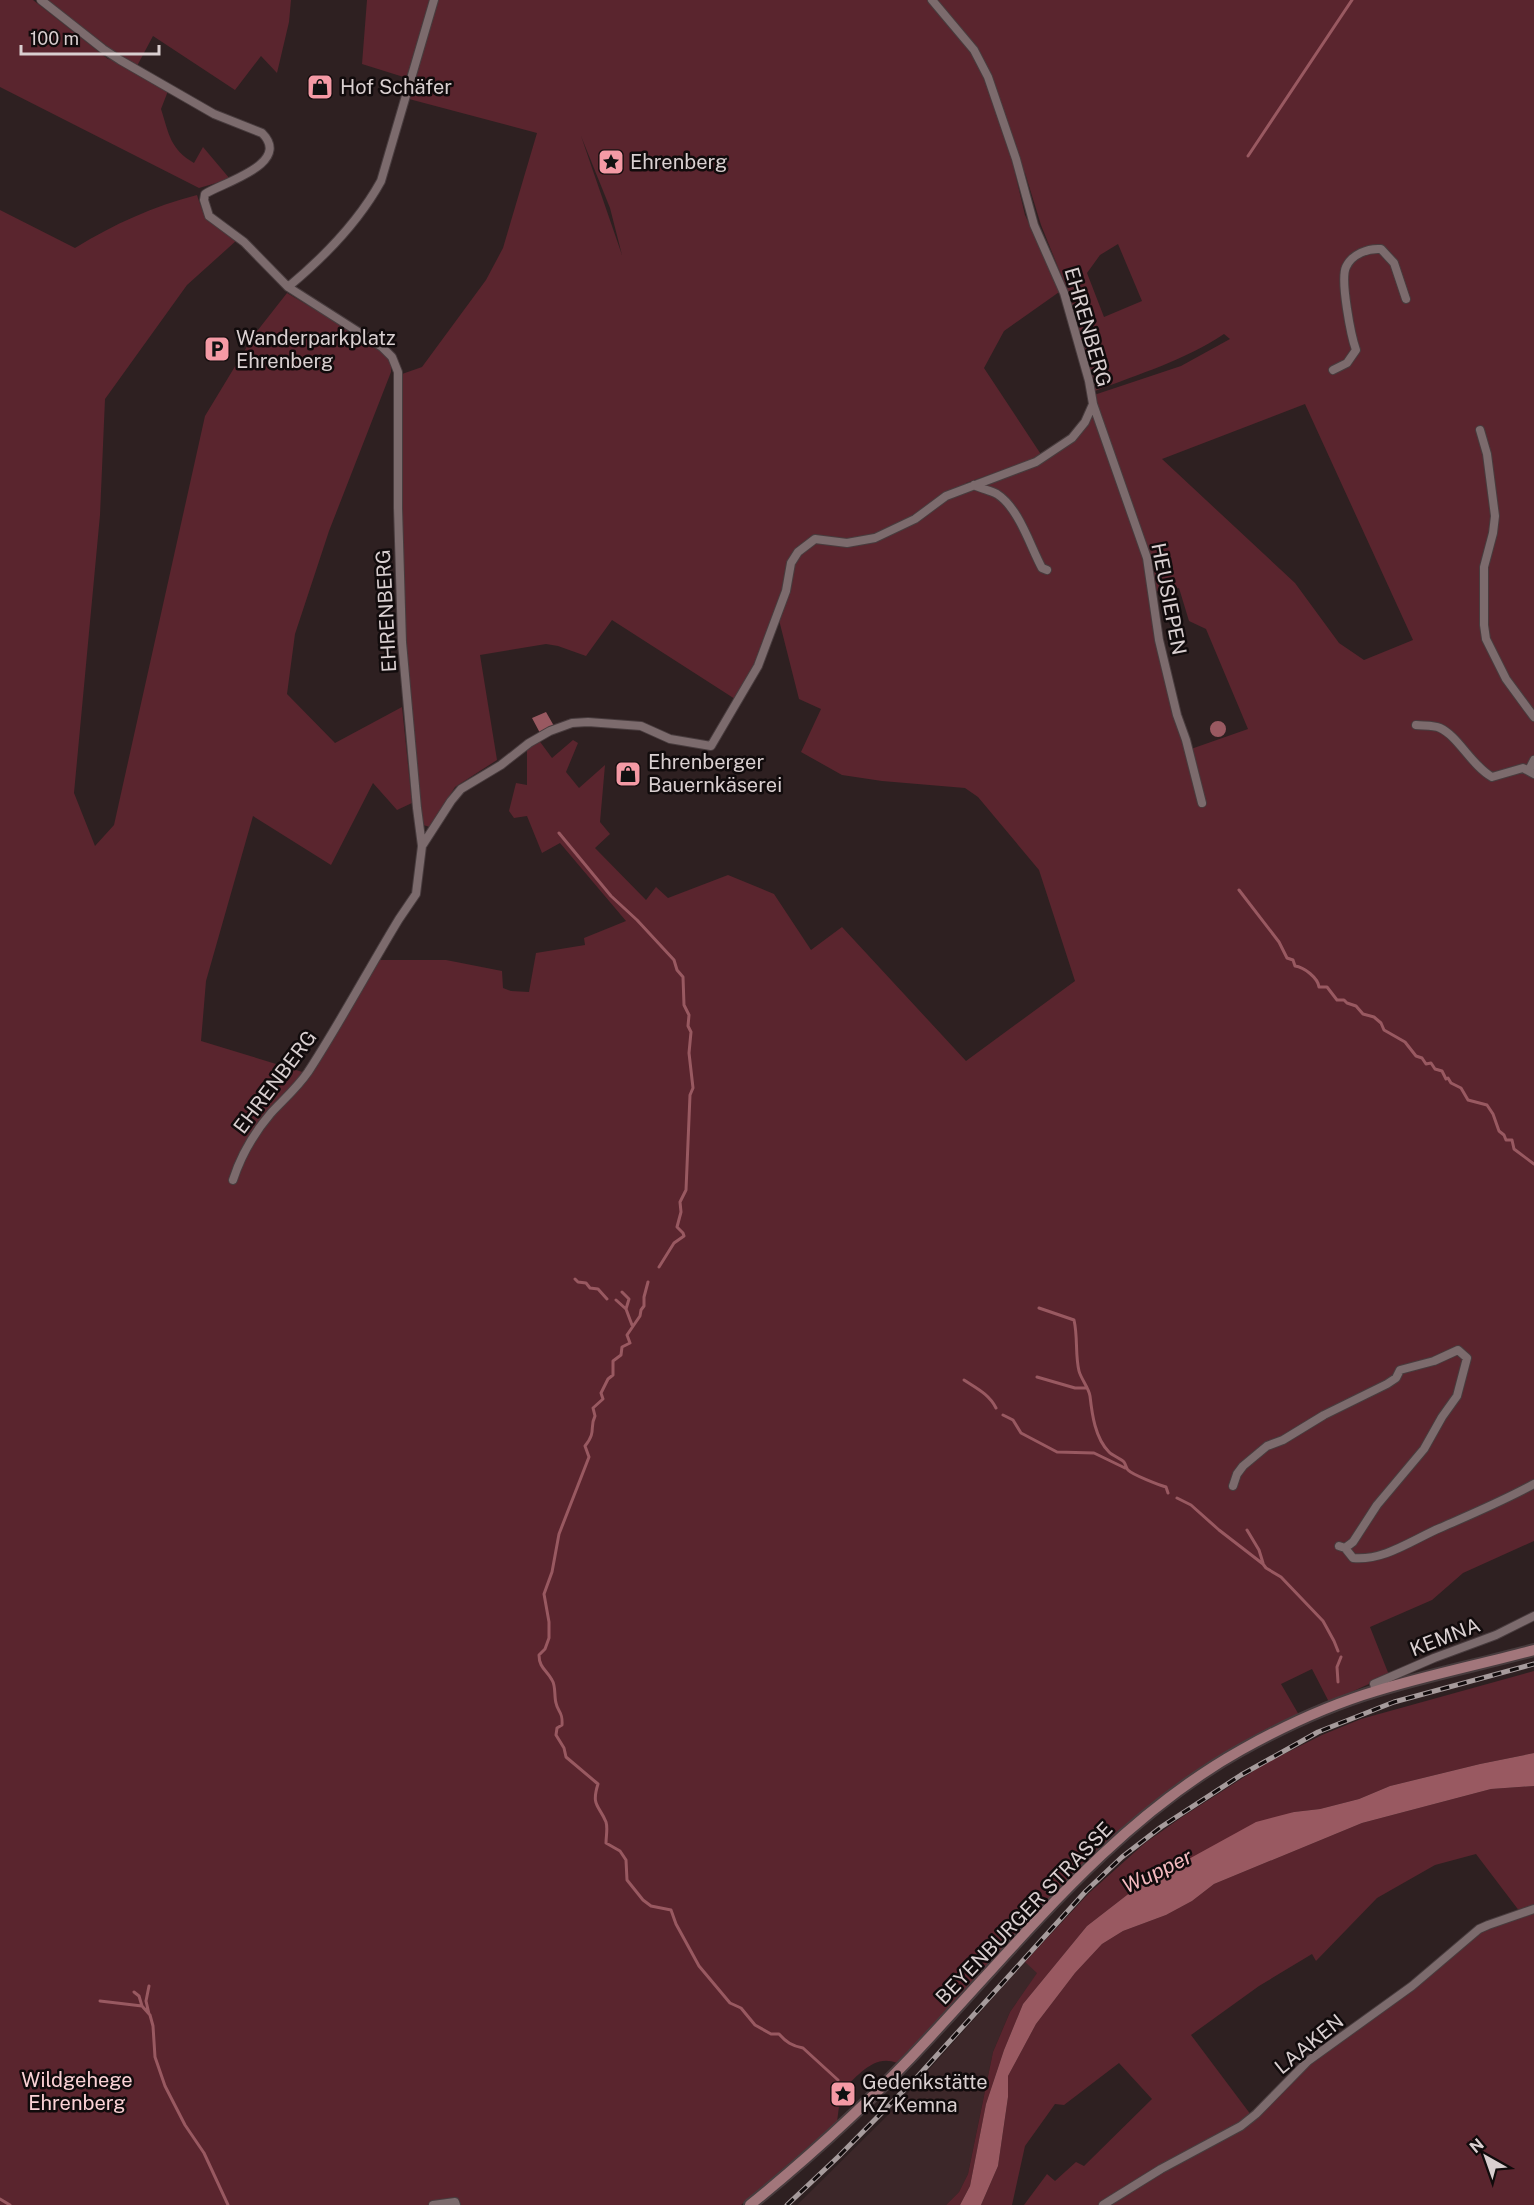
<svg xmlns="http://www.w3.org/2000/svg" width="1534" height="2205" font-family="'Public Sans',sans-serif">
  <style>
    .built { fill: #3c2729 }
    .green { fill: #5a252e; fill-rule: evenodd }
    .water { fill: #995961 }
    .lines { fill: none; stroke-linecap: round; stroke-linejoin: round }
    .stream { stroke: #995961; stroke-width: 3 }
    .street-casing { stroke: #483c3e; stroke-width: 10 }
    .secondary-casing { stroke: #483c3e; stroke-width: 14 }
    .street { stroke: #7c6b6d; stroke-width: 8 }
    .secondary { stroke: #a2767b; stroke-width: 10 }
    .rail-casing { stroke: #a69b9c; stroke-width: 5 }
    .rail { stroke: #110b0c; stroke-width: 3; stroke-dasharray: 9; stroke-linecap: butt }
    .labels { text-anchor: middle; dominant-baseline: central; stroke-width: 5; stroke-linejoin: round; paint-order: stroke }
    .poi-label { font-size: 20px; fill: #d9cfd0; stroke: #110b0c; text-anchor: start }
    .street-label { font-size: 20px; fill: #d9cfd0; stroke: #110b0c }
    .park-label { font-size: 20px; fill: #fbd2d6; stroke: #110b0c }
    .water-label { font-size: 21px; font-style: italic; fill: #f4b9bf; stroke: #110b0c }
  </style>
  <rect width="100%" height="100%" fill="#2e2021"/>
  <path class="built" d="M1025,1962L1038,1972L1010,2012L993,2052L968,2174L959,2192L946,2205H797L892,2111Z"/>
  <path class="green" d="M0,0H33L108,59L113,60L168,91L161,109C169,134 170,149 194,163L203,147L230,179L199,188L0,87Z
    M47,0H291L289,22L277,73L261,56L235,90L153,36L137,66L112,50Z
    M367,0H1534V1541L1463,1573L1432,1600L1370,1627L1389,1675L1329,1702L1312,1669L1281,1684L1299,1715L1147,1808L1108,1842L897,2063C874,2053 857,2077 841,2091L837,2122L741,2205H0V210L75,248C114,224 154,206 197,195C205,222 215,225 237,240L187,285L105,399L100,515L74,793L95,846L114,825L205,416L254,335L287,293L382,349L391,362V372L329,531L295,634L287,694L335,743L402,707L412,803L397,810L373,783L331,865L253,816L206,981L201,1041L309,1074L378,960H446L502,971L503,988L511,991L529,992L536,953L585,945L584,938L626,921L560,843L542,853L527,816L514,818L509,811L516,783L527,785V750L538,739L552,758L573,740L578,743L566,772L579,788L605,765L600,822L610,834L595,848L646,900L656,887L668,898L728,875L774,894L811,950L842,927L966,1061L1075,981L1039,870L978,797L965,788L882,781L842,775L801,752L821,709L799,699L779,620L776,621L755,665L735,699L612,620L586,656L558,646L546,644L480,655L497,760L455,787L430,827L423,825L405,639L399,475L402,374L422,367L486,280L503,248L537,133L409,99L405,96L410,79L362,64ZM581,136L610,208L622,255ZM1015,173H1025L1041,225L1066,287L1095,391C1139,374 1185,360 1224,334L1230,339L1181,366L1094,395L1075,434L1049,457L1019,473L967,486L966,483L1042,456L984,368L1004,331L1062,290L1025,215ZM1118,244L1142,301L1104,317L1087,273L1100,255ZM1305,404L1413,640L1364,660L1339,643L1295,583L1162,459ZM1179,588L1189,621L1206,629L1248,729L1191,749L1168,669L1153,592Z
    M1534,1671V1753L1480,1764L1390,1786L1359,1799L1320,1809L1294,1812L1193,1858L1136,1888L1087,1926L1023,2004L1004,2050L986,2104L970,2186L960,2205H946L959,2192L968,2174L993,2052L1010,2012L1037,1973L1025,1962L1089,1893L1145,1843L1182,1817L1266,1763L1322,1735L1361,1719Z
    M1534,1786V2205H1024L1047,2174L1055,2181L1076,2162L1084,2166L1152,2099L1119,2063L1064,2105L1055,2104L1025,2146L1012,2205H981L998,2166L1008,2097V2076L1036,2024L1075,1973L1102,1944L1123,1931L1166,1915L1192,1901L1214,1884L1362,1823L1491,1789ZM1476,1854L1520,1912L1481,1928L1307,2062L1251,2115L1191,2035L1259,1986L1312,1954L1316,1961L1377,1898L1435,1865Z"/>
  <path class="water" d="M546,712L554,726L540,733L532,718Z
    M1210 729a8 8 0 1 1 16 0a8 8 0 1 1-16 0Z
    M1534,1753V1786L1491,1789L1362,1823L1214,1884L1192,1901L1166,1915L1123,1931L1102,1944L1075,1973L1036,2024L1008,2076V2097L998,2166L981,2205H960L970,2186L986,2104L1004,2050L1023,2004L1087,1926L1136,1888L1256,1822L1294,1812L1320,1809L1359,1799L1390,1786L1480,1764Z"/>
  <g class="lines">
    <path class="stream" d="M1248,156L1352,0
      M559,833L611,896L637,920L674,960L677,970L683,977L684,1005L689,1015L688,1026L691,1032L689,1053L693,1088L690,1095L686,1190L680,1202L681,1212L677,1227L683,1233L684,1236L674,1243L659,1267
      M1239,890L1279,942L1287,958L1293,960L1295,966C1304,967 1318,978 1319,987H1327L1337,1000H1344L1347,1003L1356,1006L1363,1014L1374,1017L1381,1023L1384,1030L1405,1042L1416,1056L1422,1058L1426,1064L1431,1063L1435,1069L1442,1071L1446,1079L1448,1078L1451,1083L1461,1088L1468,1100L1487,1105L1493,1114L1499,1131L1504,1135L1506,1140H1512L1514,1149L1534,1164
      M575,1279L578,1282L586,1283L590,1288L598,1289L607,1299
      M648,1282L644,1297V1306L641,1310L640,1316L627,1335L630,1343L622,1347L621,1355L613,1361V1375L608,1379L601,1393L603,1399L593,1408L595,1416C589,1428 597,1431 585,1446L589,1457L559,1534L552,1572L544,1594L549,1622V1638L545,1649L539,1655C539,1668 547,1670 552,1680C556,1686 554,1696 556,1703C558,1713 563,1711 562,1725L557,1728L556,1735L564,1748L566,1757L598,1784C591,1806 599,1805 606,1822C608,1828 606,1836 606,1843L620,1851L626,1860L627,1880L643,1900L651,1906L671,1910L676,1924L699,1966L730,2003L741,2008L755,2025L771,2034H779C786,2042 792,2046 803,2048L838,2080
      M622,1292L629,1299L626,1309
      M616,1300L626,1309L632,1325
      M1039,1308L1074,1320C1078,1337 1075,1355 1079,1371C1081,1379 1089,1388 1090,1396C1092,1414 1095,1438 1109,1452C1113,1456 1120,1458 1124,1462C1126,1465 1126,1468 1128,1470C1133,1475 1159,1485 1166,1487L1168,1493
      M1037,1377L1075,1388H1085
      M964,1380C976,1388 989,1394 996,1408
      M1003,1415L1013,1420L1021,1433L1057,1452L1094,1453L1125,1468
      M1177,1498L1191,1505L1219,1530L1263,1564L1266,1568L1281,1577L1323,1621L1334,1641L1338,1651
      M1247,1530L1259,1550L1263,1563
      M1338,1682L1337,1667L1341,1657
      M149,1986L146,2001L149,2014
      M134,1992L139,1996L142,2006
      M100,2001L142,2006L150,2015L153,2026L155,2057L165,2086L185,2125L204,2153L228,2205
      M0,2199L10,2205"/>
    <g class="street-casing">
      <path id="street" d="M41,0L103,49L120,60L214,114L262,133C293,164 221,183 205,194L204,200L209,216L244,242L288,287L382,347L392,357L398,372V508L402,642L417,808L422,846L416,894L399,919C368,970 340,1023 308,1072C297,1088 284,1099 271,1113C254,1133 241,1155 233,1180
        M288,287C323,258 359,221 381,181L434,0
        M1333,370L1347,363L1356,350C1351,336 1340,280 1346,267C1352,254 1368,248 1381,249L1394,263L1406,299
        M1093,404L1147,558L1159,640L1177,715L1186,740L1202,803
        M1480,430L1487,454L1495,516L1493,533L1484,567V625L1486,639L1506,679L1534,717
        M974,485C981,489 990,490 997,494C1019,508 1030,546 1042,568L1047,570
        M1416,725C1423,726 1433,725 1440,728C1458,736 1472,766 1492,777L1523,768L1534,774
        M1529,770L1534,760
        M422,846L451,801L461,789L501,765L529,743L550,731L572,723L588,722L641,726L670,739L711,746L758,666L786,591L791,563L798,552L815,539L847,543L875,538L915,519L946,496L1036,462L1072,438L1085,422L1093,404L1089,381L1064,293L1034,225L1016,159L988,77L974,50L932,0
        M1233,1486L1237,1474L1243,1466L1267,1446L1283,1440L1324,1415L1387,1384L1396,1378L1400,1370L1434,1361L1458,1350L1467,1358L1457,1396L1442,1417L1424,1449L1377,1505L1353,1542L1345,1548L1339,1546
        M1345,1548L1353,1558C1384,1561 1412,1540 1440,1528C1472,1514 1503,1501 1534,1484
        M1376,1691L1374,1684L1434,1658L1496,1635L1534,1616
        M433,2205L455,2202L456,2205
        M1103,2205L1161,2169L1241,2126L1256,2114L1308,2061L1412,1986L1479,1929L1488,1925L1534,1909"/>
    </g>
    <g class="secondary-casing">
      <path id="secondary" d="M750,2205C814,2153 874,2098 930,2037C1026,1934 1116,1820 1241,1750C1284,1726 1329,1705 1376,1691C1428,1675 1482,1664 1534,1650"/>
    </g>
    <use href="#street" class="street"/>
    <use href="#secondary" class="secondary"/>
    <g class="rail-casing">
      <path id="rail" d="M787,2205L838,2157L919,2075L1086,1891L1122,1857L1161,1827L1241,1775L1318,1732L1394,1702L1534,1664"/>
    </g>
    <use href="#rail" class="rail"/>
  </g>
  <defs>
    <g id="shop-square" transform="scale(1.35)"><rect x="-9" y="-9" width="18" height="18" rx="4" fill="#f49aa5" stroke="#110b0c"/><path d="M-5-2.5h2.3a2.7 3.5 0 0 1 5.4 0H5L5.5 6h-11ZM-1.5-2.5h3a1.5 2.3 0 0 0-3 0Z" fill="#111"/></g>
    <g id="sight-square" transform="scale(1.35)"><rect x="-9" y="-9" width="18" height="18" rx="4" fill="#f49aa5" stroke="#110b0c"/><path d="M0-6L1.8-2.2L6-1.7L2.9 1.2L3.7 5.4L0 3.3L-3.7 5.4L-2.9 1.2L-6-1.7L-1.8-2.2Z" fill="#111"/></g>
    <g id="parking-square" transform="scale(1.35)"><rect x="-9" y="-9" width="18" height="18" rx="4" fill="#f49aa5" stroke="#110b0c"/><path d="M-3.5-5.5H1a3.5 3.5 0 0 1 0 7H-1V5.5H-3.5ZM-1-3.4V-.6H.8a1.4 1.4 0 0 0 0-2.8Z" fill="#111"/></g>
  </defs>
  <g fill-rule="evenodd">
    <use href="#shop-square" x="320" y="87"/>
    <use href="#sight-square" x="611" y="162"/>
    <use href="#parking-square" x="217" y="349"/>
    <use href="#shop-square" x="628" y="774"/>
    <use href="#sight-square" x="843" y="2094"/>
  </g>
  <g class="labels">
    <g class="poi-label">
      <text x="340" y="87">Hof Schäfer</text>
      <text x="630" y="162">Ehrenberg</text>
      <text x="236" y="338">Wanderparkplatz<tspan x="236" dy="23">Ehrenberg</tspan></text>
      <text x="648" y="762">Ehrenberger<tspan x="648" dy="23">Bauernkäserei</tspan></text>
      <text x="862" y="2082">Gedenkstätte<tspan x="862" dy="23">KZ Kemna</tspan></text>
    </g>
    <g class="street-label">
      <text transform="translate(1088 327) rotate(74)">EHRENBERG</text>
      <text transform="translate(1169 599) rotate(79)">HEUSIEPEN</text>
      <text transform="translate(386 611) rotate(-93)">EHRENBERG</text>
      <text transform="translate(275 1082) rotate(-53)">EHRENBERG</text>
      <text transform="translate(1445 1637) rotate(-21)">KEMNA</text>
      <text transform="translate(1024 1913) rotate(-46)">BEYENBURGER STRASSE</text>
      <text transform="translate(1309 2044) rotate(-39)">LAAKEN</text>
    </g>
    <g class="park-label">
      <text x="77" y="2080">Wildgehege<tspan x="77" dy="23">Ehrenberg</tspan></text>
    </g>
    <g class="water-label">
      <text transform="translate(1157 1871) rotate(-26)">Wupper</text>
    </g>
  </g>
  <g transform="translate(1486 2157) rotate(320)" stroke="#110b0c" stroke-width="4.5" paint-order="stroke">
  <path d="M0-4.5L10 22L0 15L-10 22Z" fill="#d9cfd0"/>
  <text y="-9" font-size="16" font-weight="bold" text-anchor="middle" fill="#d9cfd0">N</text>
  </g>
  <path d="M21 45v9h138v-9" fill="none" stroke="#d9cfd0" stroke-width="3"/>
  <text x="30" y="45" font-size="18" fill="#d9cfd0" stroke="#110b0c" stroke-width="4.5" paint-order="stroke">100 m</text>
</svg>
